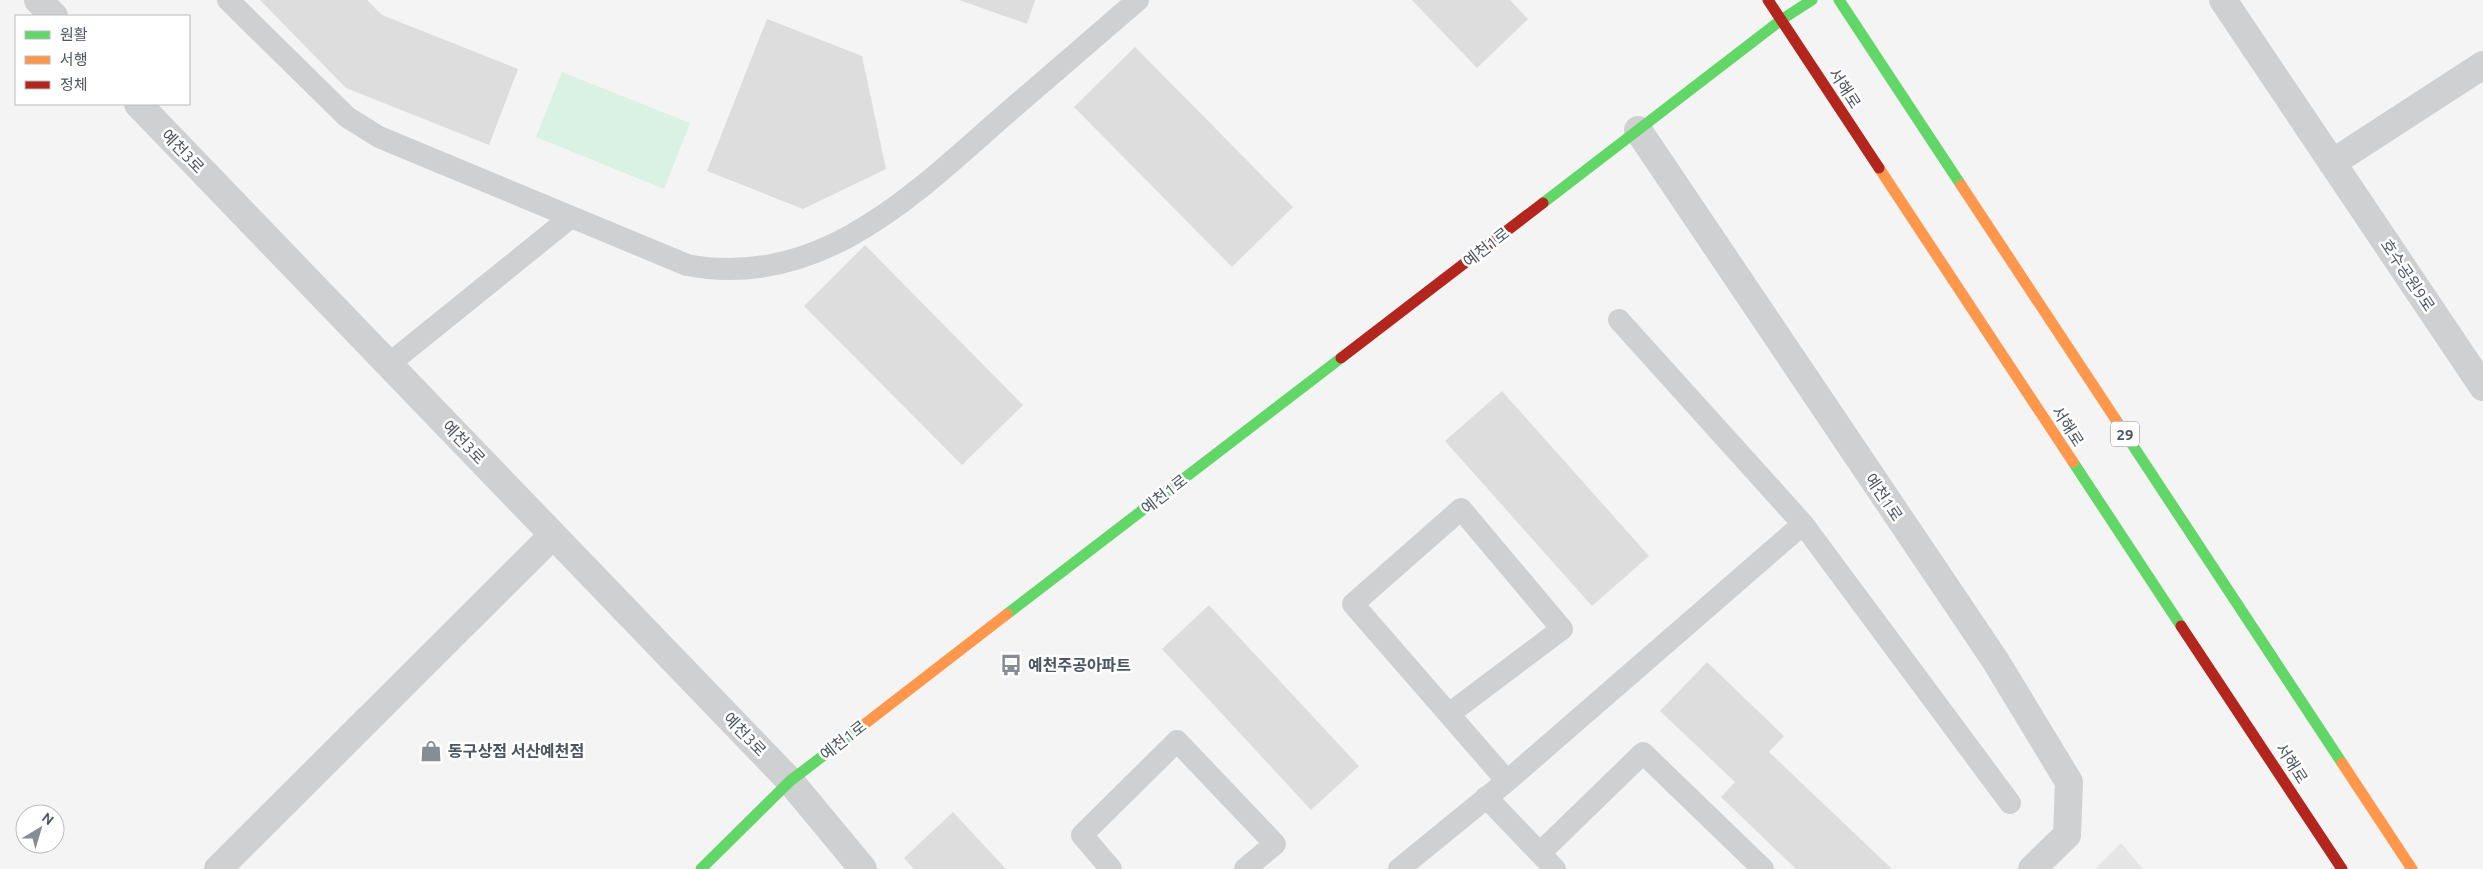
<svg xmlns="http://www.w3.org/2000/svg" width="2483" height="869" font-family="Ubuntu,'Noto Sans KR',sans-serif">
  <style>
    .education { fill: #e6e5e6 }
    .green { fill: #d9f2e3 }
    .building { fill: #ddddde }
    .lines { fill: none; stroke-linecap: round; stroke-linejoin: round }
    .lane { stroke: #ced0d2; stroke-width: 22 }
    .street { stroke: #ced0d2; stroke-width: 28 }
    .fast { stroke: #63d668; stroke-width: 11 }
    .slow { stroke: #ff974d; stroke-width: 11 }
    .jam { stroke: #b3261e; stroke-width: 11 }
    .labels { text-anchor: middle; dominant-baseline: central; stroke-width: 5; stroke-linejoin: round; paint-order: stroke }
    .shield { fill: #fff; stroke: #808990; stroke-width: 1 }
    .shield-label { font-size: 15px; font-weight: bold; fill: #4a5661 }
    .street-label { font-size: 16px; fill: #4a5661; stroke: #fff }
    .poi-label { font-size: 16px; font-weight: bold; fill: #4a5661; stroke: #fff; text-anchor: start }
  </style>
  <rect width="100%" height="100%" fill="#f4f4f4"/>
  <path class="education" d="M2121,843L2143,869H2095Z"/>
  <path class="green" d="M562,72L690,123L664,189L536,137Z"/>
  <path class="building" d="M260,0H367L382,15L518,69L489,145L346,88Z
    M959,0H1035L1027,24Z
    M1412,0H1510L1528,19L1477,68Z
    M767,19L862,56L886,169L803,209L707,171Z
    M1135,47L1293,207L1232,267L1074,107Z
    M865,245L1023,405L962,465L804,306Z
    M1502,391L1649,556L1592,606L1445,441Z
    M1209,605L1359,766L1311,810L1162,649Z
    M1707,662L1784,736L1769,752L1892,869H1796L1721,797L1735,782L1660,711Z
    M953,812L1006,869H914L904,858Z"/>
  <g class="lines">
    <path class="lane" d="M228,0L347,117L379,137L687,265C816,290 911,198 1000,119C1046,79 1092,40 1138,0
      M1619,320L1803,524L2010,803
      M389,364L571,217
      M1449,714L1562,629L1461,509L1353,604L1507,781
      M1486,797L1555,869
      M1540,853L1643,753L1763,869
      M1111,869L1082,835L1177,741L1275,844L1245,869
      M1399,869L1507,781L1803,524"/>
    <path class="street" d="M38,0L54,16
      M2223,0L2483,387
      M138,104L790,781L863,869
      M1638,130L1995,660L2069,782L2067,835L2032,869
      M2332,163L2483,65
      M218,869L553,535"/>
    <path class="fast" d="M1839,0L1961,185
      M1543,203L1781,20L1812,0
      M2120,426L2342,763
      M2073,462L2181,626
      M1007,614L1341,358
      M701,869L790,781L857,730"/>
    <path class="slow" d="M1879,168L2073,462
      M1961,185L2120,426
      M857,730L1007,614
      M2342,763L2412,869"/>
    <path class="jam" d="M1768,0L1879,168
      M1341,358L1543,203
      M2181,626L2342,869"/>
  </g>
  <defs>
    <g id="bus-bare" transform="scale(1.725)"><path d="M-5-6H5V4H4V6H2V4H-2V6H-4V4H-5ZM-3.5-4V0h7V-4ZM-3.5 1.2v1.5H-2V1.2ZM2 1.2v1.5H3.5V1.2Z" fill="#868d94" stroke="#fff" stroke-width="2.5" paint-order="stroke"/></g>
    <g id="shop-bare" transform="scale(1.725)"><path d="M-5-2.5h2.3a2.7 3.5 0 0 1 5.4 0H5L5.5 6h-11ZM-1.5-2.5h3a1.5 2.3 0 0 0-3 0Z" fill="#868d94" stroke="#fff" stroke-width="2.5" paint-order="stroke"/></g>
  </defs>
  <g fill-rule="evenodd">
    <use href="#bus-bare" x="1011" y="665"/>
    <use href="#shop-bare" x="431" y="751"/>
  </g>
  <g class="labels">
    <rect class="shield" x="2111" y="421.5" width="28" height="25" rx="4"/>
    <g class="shield-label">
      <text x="2125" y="434">29</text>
    </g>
    <g class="street-label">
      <text transform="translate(1845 88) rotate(57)">서해로</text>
      <text transform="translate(183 151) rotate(46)">예천3로</text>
      <text transform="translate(1486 247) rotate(-38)">예천1로</text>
      <text transform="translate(2408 275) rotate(56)">호수공원9로</text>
      <text transform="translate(2068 426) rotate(57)">서해로</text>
      <text transform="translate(464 442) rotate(46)">예천3로</text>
      <text transform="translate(1164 494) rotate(-38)">예천1로</text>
      <text transform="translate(1884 497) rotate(56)">예천1로</text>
      <text transform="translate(745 734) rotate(46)">예천3로</text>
      <text transform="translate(843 740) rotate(-38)">예천1로</text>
      <text transform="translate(2292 763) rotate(57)">서해로</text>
    </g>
    <g class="poi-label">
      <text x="1028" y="665">예천주공아파트</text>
      <text x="448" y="751">동구상점 서산예천점</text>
    </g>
  </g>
  <rect x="15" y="15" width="175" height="90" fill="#ffffff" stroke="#b7bbc0"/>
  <rect x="25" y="31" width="25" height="8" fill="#63d668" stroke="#b7bbc0"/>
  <text x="60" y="40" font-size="15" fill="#4a5661">원활</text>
  <rect x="25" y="56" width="25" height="8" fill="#ff974d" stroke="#b7bbc0"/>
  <text x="60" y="65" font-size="15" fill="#4a5661">서행</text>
  <rect x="25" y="81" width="25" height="8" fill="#b3261e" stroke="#b7bbc0"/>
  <text x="60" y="90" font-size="15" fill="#4a5661">정체</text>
  <g transform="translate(40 829) rotate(38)"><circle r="24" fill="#ffffff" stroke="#b7bbc0"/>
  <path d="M0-4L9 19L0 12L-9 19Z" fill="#868d94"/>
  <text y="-8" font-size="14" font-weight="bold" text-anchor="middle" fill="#4a5661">N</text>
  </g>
</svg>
